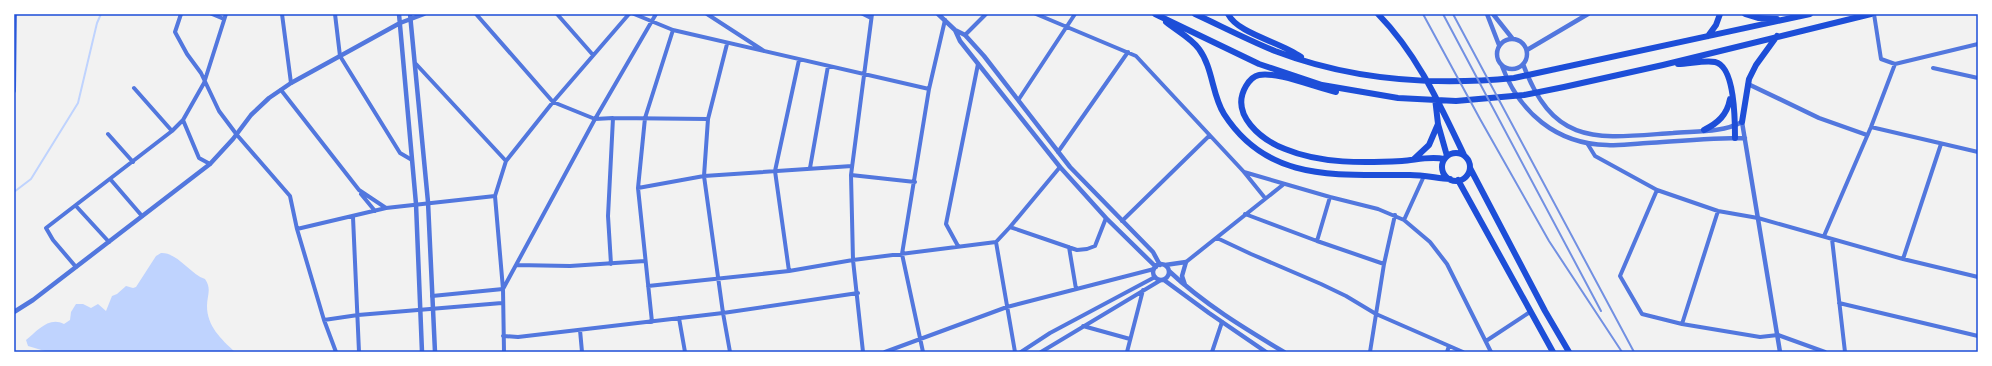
<svg xmlns="http://www.w3.org/2000/svg" width="1992" height="366" font-family="Poppins,sans-serif">
  <style>
    .water { fill: #bfd3fe }
    .lines { fill: none; stroke-linecap: round; stroke-linejoin: round }
    .stream { stroke: #bfd3fe; stroke-width: 2 }
    .minor { stroke: #5277de; stroke-width: 4 }
    .tertiary { stroke: #5277de; stroke-width: 4.5 }
    .trunk { stroke: #1d4ed8; stroke-width: 6 }
    .rail { stroke: #7290e2; stroke-width: 2 }
    .neatline { fill: none; stroke: #1d4ed8; stroke-width: 1.5 }
  </style>
  <rect width="100%" height="100%" fill="#f2f2f2"/>
  <path class="water" d="M161,253C177,252 190,274 205,279C212,289 207,295 207,306C207,326 221,339 235,352H48L28,346L26,340C37,331 49,316 64,324L70,320L71,312L76,304H83L91,308L98,304L106,311L112,296L117,294L126,286L133,288L136,287L156,256Z"/>
  <g class="lines">
    <path class="stream" d="M14,192L31,179L78,103L97,23L101,14"/>
    <path class="minor" d="M181,14L175,32L187,54L201,73L219,111L237,135L290,196L297,229L324,320L336,352
      M212,14L224,19
      M282,14L291,83
      M335,14L340,56L400,153L412,160
      M476,14L553,102L595,119L613,118L608,216L611,264
      M557,14L593,55
      M634,14L673,30L929,89
      M707,14L764,51
      M863,14L871,18
      M1036,14L1136,56L1244,172L1265,198
      M1874,14L1881,59L1895,64L1978,44
      M965,35L986,14
      M727,44L708,119L704,176L723,313L730,352
      M416,64L506,161
      M1933,68L1978,78
      M134,88L172,131
      M281,90L359,190L386,208
      M14,91L15,14
      M1019,99L1075,14
      M613,118L708,119
      M183,120L199,158L210,164
      M1871,127L1978,152
      M108,134L133,162
      M1587,143L1595,156L1657,190L1718,211L1758,218L1903,259L1978,277
      M1058,152L1128,52
      M810,168L828,66
      M1244,172L1330,197L1378,209L1404,220L1430,242L1447,264L1491,352
      M851,175L915,182
      M111,180L142,216
      M638,188L704,176L852,166
      M1657,190L1620,276L1642,314L1682,324L1760,337L1778,335L1825,352
      M361,194L375,211
      M1330,197L1317,241L1384,264
      M76,206L109,242
      M1245,214L1317,241
      M353,217L359,352
      M1404,220L1424,176
      M1122,221L1209,136
      M1010,227L1077,250L1087,249L1095,246L1106,218
      M297,229L386,208L495,196
      M1824,236L1871,127L1895,64
      M1217,238L1251,254L1321,284L1346,296L1376,314L1463,352
      M1832,239L1845,352
      M958,246L946,224L978,64
      M1069,247L1076,289
      M1903,259L1941,144
      M1186,262L1284,184
      M516,265L570,266L645,261
      M76,267L53,240L46,228L172,131L183,120L204,83L226,14
      M789,271L775,171L799,60
      M648,286L789,271L853,260L996,242
      M503,289L495,196L506,161L553,102L629,14
      M432,296L503,289
      M1839,303L1978,336
      M679,318L685,352
      M324,320L358,315L502,303
      M652,322L638,188L645,118L673,30
      M1682,324L1718,211
      M1083,326L1130,339
      M580,330L582,352
      M503,336L518,337L723,313L858,293
      M1486,341L1530,312
      M504,352L503,289L595,119L656,14
      M863,352L853,260L851,175L872,14
      M885,352L1007,307L1154,269
      M923,352L902,254L929,89L945,20
      M1015,352L996,242L1010,227L1060,167
      M1021,352L1050,333L1155,277
      M1041,352L1161,280
      M1127,352L1143,290
      M1212,352L1222,322
      M1370,352L1384,264L1395,215
      M1447,352L1449,346"/>
    <path class="tertiary" d="M399,14L416,204L422,352
      M410,14L428,202L435,352
      M938,14L955,30L965,35L984,56L1070,167L1153,252L1160,265
      M1487,14L1499,45
      M1493,14L1512,38
      M955,30L960,41L1060,167L1106,218L1156,267
      M1497 54a15 15 0 1 1 30 0a15 15 0 1 1-30 0Z
      M1527,50L1588,14
      M1523,64C1554,148 1598,138 1673,133C1695,131 1722,133 1742,122L1780,352
      M1502,66C1519,112 1556,144 1607,145C1620,146 1634,144 1647,143C1679,141 1712,138 1745,138
      M1748,84L1819,118L1867,135
      M1153 272a8 8 0 1 1 16 0a8 8 0 1 1-16 0Z
      M1165,265L1186,262L1182,276L1185,285
      M1169,271C1204,304 1244,328 1284,352
      M1164,280L1209,313L1266,352
      M14,312L33,300L210,164L233,139L251,115L269,98L291,83L400,23L424,14"/>
    <path class="trunk" d="M1155,14L1259,64L1322,85L1398,98L1456,101L1524,95L1564,87L1663,65L1871,14
      M1195,14C1221,26 1248,40 1275,51C1351,80 1434,86 1514,78L1810,14
      M1228,14C1238,34 1281,42 1301,57
      M1378,14C1418,55 1440,105 1464,155
      M1745,14L1758,18L1777,19
      M1166,22C1177,31 1191,38 1199,49C1213,68 1212,95 1224,114C1269,184 1339,174 1410,175C1423,175 1437,178 1450,179
      M1708,36L1716,25L1720,14
      M1678,64C1689,64 1704,60 1715,62C1735,66 1735,121 1735,138
      M1336,92C1317,88 1276,71 1259,75C1254,76 1249,81 1246,86C1229,115 1262,140 1285,149C1321,164 1364,163 1402,161C1416,160 1430,156 1444,159
      M1435,98L1438,124L1447,156
      M1742,122L1749,79L1756,65L1777,36
      M1704,130C1718,123 1727,115 1730,99
      M1442 167a14 14 0 1 1 28 0a14 14 0 1 1-28 0Z
      M1414,159L1429,145L1438,124
      M1470,168L1545,311L1569,352
      M1458,180L1553,352"/>
    <path class="rail" d="M1423,14L1480,119L1549,241L1622,352
      M1443,14L1601,311
      M1453,14L1634,352"/>
  </g>
  <rect width="1992" height="366" fill="none" stroke="#ffffff" stroke-width="30"/>
  <rect x="15" y="15" width="1962" height="336" class="neatline"/>
</svg>
